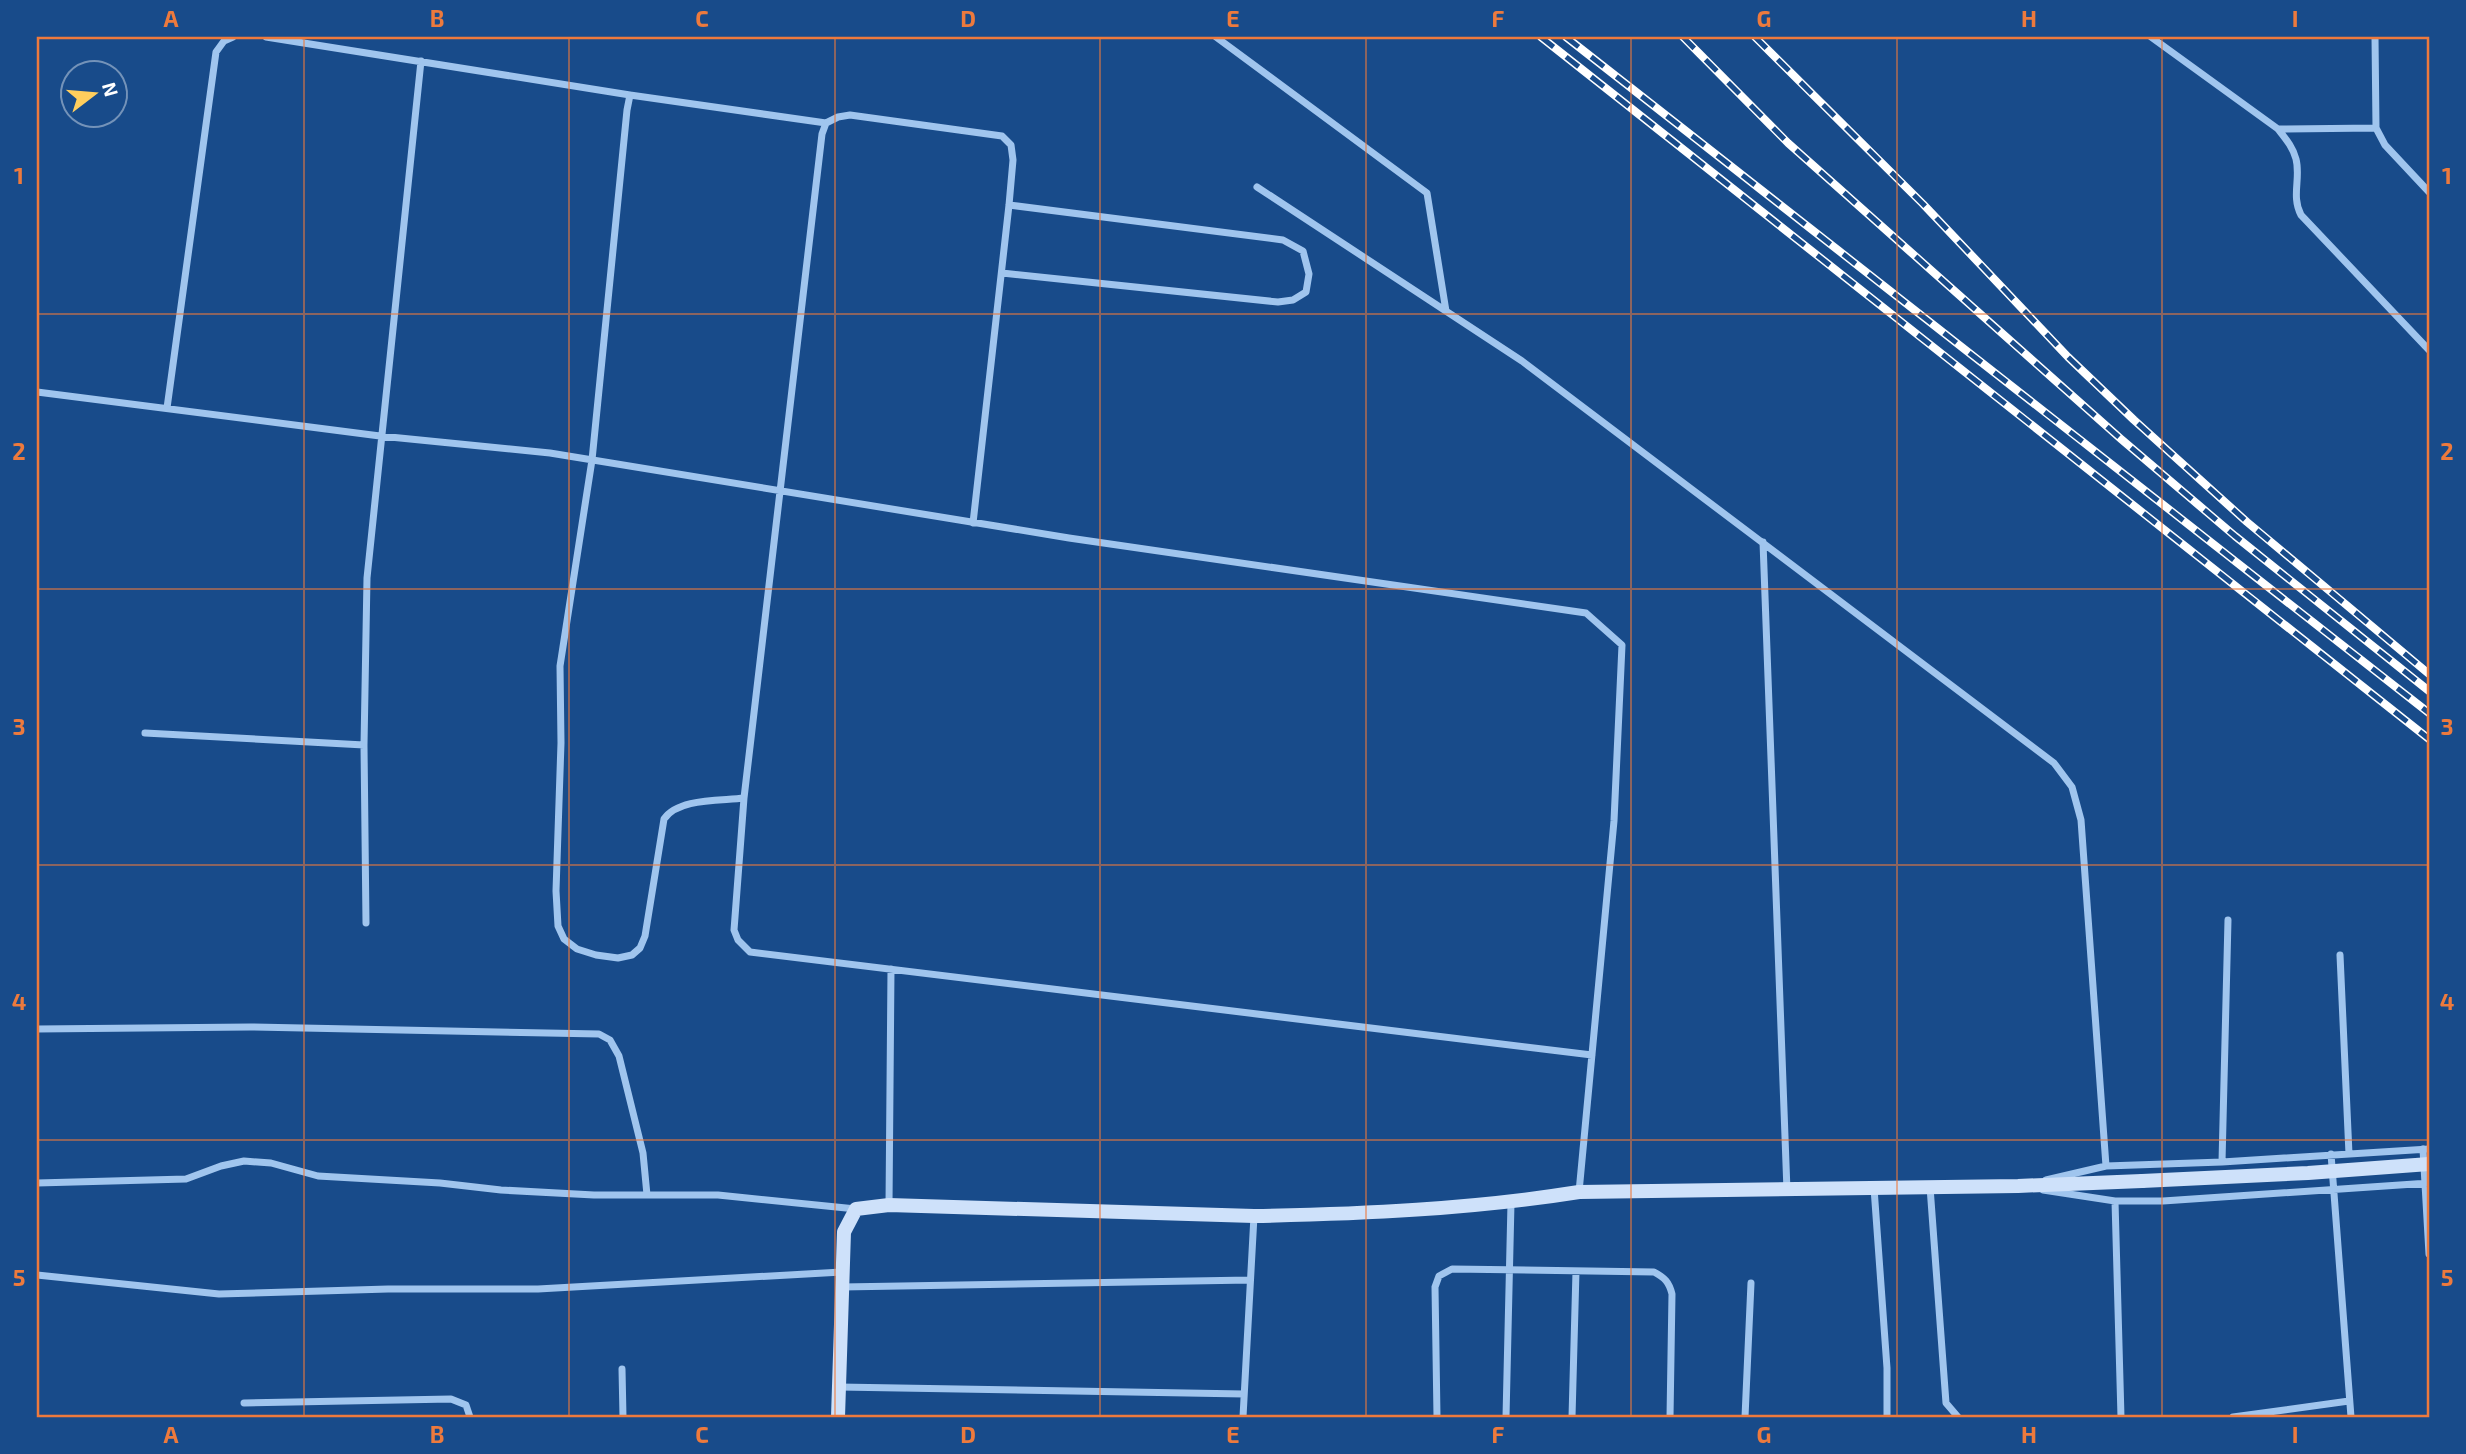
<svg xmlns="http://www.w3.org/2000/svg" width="2466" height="1454" font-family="'Exo 2',sans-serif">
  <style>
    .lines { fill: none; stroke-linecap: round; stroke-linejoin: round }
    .street { stroke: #a0c5ee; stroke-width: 7 }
    .secondary { stroke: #cee1fa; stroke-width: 14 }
    .rail-casing { stroke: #fff; stroke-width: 8 }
    .rail { stroke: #184b8a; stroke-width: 5; stroke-dasharray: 16; stroke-linecap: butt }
    .secondary-bridge { stroke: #cee1fa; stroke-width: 14 }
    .grid { fill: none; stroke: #ed7a3d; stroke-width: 2; stroke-opacity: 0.55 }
    .neatline { fill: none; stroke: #ed7a3d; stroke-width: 2.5 }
    .grid-label { font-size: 23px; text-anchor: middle; font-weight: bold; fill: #ed7a3d }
  </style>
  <rect width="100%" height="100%" fill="#184b8a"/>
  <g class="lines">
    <path class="street" d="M266,37L630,95L627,110L592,460L560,666L561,743L556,891L558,926L564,939L577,949L596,955L618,958L632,955L640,948L645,936L664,819C678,798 720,801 744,798
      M1216,37L1427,193L1446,311
      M2151,37L2278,129C2285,138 2293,147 2296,159C2301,178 2291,196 2301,215L2429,350
      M2375,37L2376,128L2385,145L2429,192
      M630,95L826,123
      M2278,129L2376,128
      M1257,187L1522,361L2054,763L2072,787L2081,820L2106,1166
      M1002,273L1278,302L1293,300L1306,292L1309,274L1303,251L1283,240L1009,205
      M37,392L380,436L550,453L1069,538L1586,613L1622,645L1614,821L1579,1192
      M167,408L216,52L224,41L233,37
      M973,523L1009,205L1013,160L1011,145L1002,136L850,115L838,117L826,123L822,134L744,798L734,930L738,940L750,952L1592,1055
      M1763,542L1787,1191
      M145,733L364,745
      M366,923L364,745L367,578L421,61
      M2340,955L2349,1154
      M37,1029L250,1027L599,1034L610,1040L619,1056L643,1153L647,1195
      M2423,1149L2429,1254
      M2331,1154L2351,1417
      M2222,1162L2228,920
      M2046,1180L2106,1166L2222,1162L2429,1149
      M37,1183L186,1179L221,1166L244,1161L271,1163L318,1176L440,1183L501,1190L594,1195H718L856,1209
      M1930,1187L1946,1403L1958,1417
      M1874,1188L1887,1368V1417
      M2043,1190L2115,1201H2163L2429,1183
      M2115,1201L2121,1417
      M889,1205L891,969
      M37,1275L219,1294L388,1289H538L842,1272
      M842,1287L1250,1280
      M622,1369L623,1417
      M839,1387L1244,1394
      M244,1403L451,1399L466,1405L470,1417
      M1243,1417L1254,1216
      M1437,1417L1435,1287L1439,1276L1452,1269L1654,1272C1665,1278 1669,1282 1672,1294L1670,1417
      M1506,1417L1511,1203
      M1572,1417L1576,1271
      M1745,1417L1751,1283
      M2233,1417L2349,1401"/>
    <path class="secondary" d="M838,1417L844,1232L856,1209L889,1205L1254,1216C1362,1214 1472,1209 1579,1192L2018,1186L2142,1181"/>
    <g class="rail-casing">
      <path id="rail" d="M1541,37L2429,739
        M1566,37L2429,713
        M1683,37L1788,143L2121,439L2235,536L2429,691
        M1755,37L1923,204L2068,357L2134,420L2247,522L2429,674"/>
    </g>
    <use href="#rail" class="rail"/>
    <path class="secondary-bridge" d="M2142,1181L2308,1173L2429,1164"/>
  </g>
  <path class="grid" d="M304,37V1417M569,37V1417M835,37V1417M1100,37V1417M1366,37V1417M1631,37V1417M1897,37V1417M2162,37V1417M37,314H2429M37,589H2429M37,865H2429M37,1140H2429"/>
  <rect width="2466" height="1454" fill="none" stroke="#184b8a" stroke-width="77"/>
  <g transform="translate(94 94) rotate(74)"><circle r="33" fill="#184b8a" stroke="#7493b9" stroke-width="2"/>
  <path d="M0-5L12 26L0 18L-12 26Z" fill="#ffce5d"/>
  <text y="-10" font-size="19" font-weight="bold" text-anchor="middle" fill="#ffffff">N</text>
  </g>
  <rect x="38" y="38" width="2390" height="1378" class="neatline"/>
  <g class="grid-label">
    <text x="171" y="27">A</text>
    <text x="437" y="27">B</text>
    <text x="702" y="27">C</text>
    <text x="968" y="27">D</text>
    <text x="1233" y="27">E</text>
    <text x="1498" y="27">F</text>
    <text x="1764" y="27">G</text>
    <text x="2029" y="27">H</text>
    <text x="2295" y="27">I</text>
    <text x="19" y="184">1</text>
    <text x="2447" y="184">1</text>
    <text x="19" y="460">2</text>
    <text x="2447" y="460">2</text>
    <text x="19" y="735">3</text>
    <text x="2447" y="735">3</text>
    <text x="19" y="1010">4</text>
    <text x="2447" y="1010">4</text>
    <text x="19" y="1286">5</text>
    <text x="2447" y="1286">5</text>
    <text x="171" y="1443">A</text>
    <text x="437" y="1443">B</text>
    <text x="702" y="1443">C</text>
    <text x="968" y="1443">D</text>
    <text x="1233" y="1443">E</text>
    <text x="1498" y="1443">F</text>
    <text x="1764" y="1443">G</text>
    <text x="2029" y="1443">H</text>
    <text x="2295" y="1443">I</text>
  </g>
</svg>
